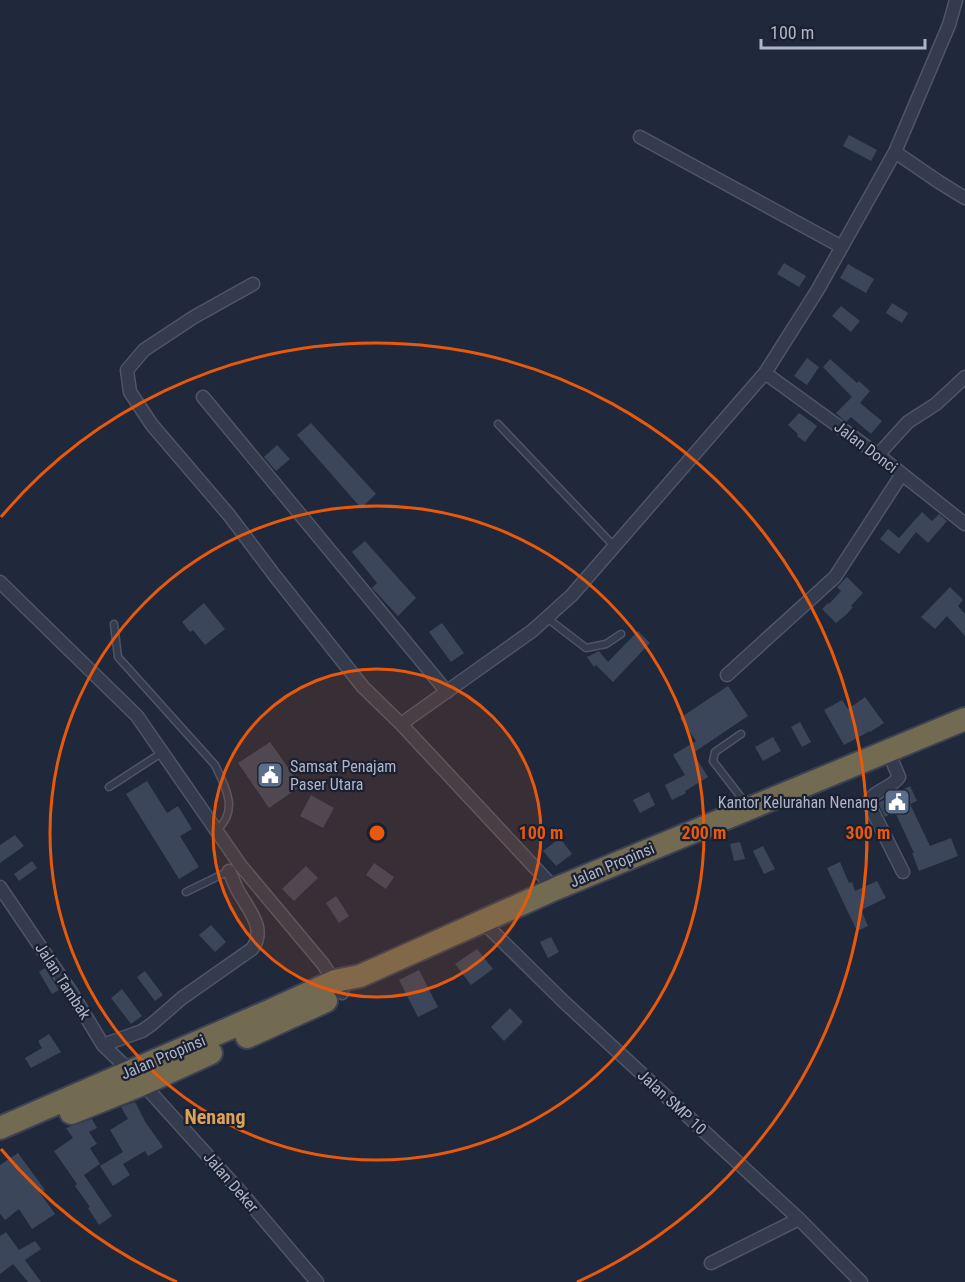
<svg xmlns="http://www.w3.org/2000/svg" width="965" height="1282" font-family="'Roboto Condensed',sans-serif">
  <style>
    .building { fill: #3c465b }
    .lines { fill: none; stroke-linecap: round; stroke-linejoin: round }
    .lane-casing { stroke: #4f5567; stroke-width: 9 }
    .street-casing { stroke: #4f5567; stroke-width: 15 }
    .highway-casing { stroke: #3c4253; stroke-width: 26 }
    .lane { stroke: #343b4c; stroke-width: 6 }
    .street { stroke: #343b4c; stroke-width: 12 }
    .highway { stroke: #726a51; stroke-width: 22 }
    .ring { fill: none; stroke: #e8590c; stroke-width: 3 }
    .labels { text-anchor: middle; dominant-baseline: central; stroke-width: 4.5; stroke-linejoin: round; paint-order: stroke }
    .street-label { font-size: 16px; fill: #afb5c8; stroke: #1a2030 }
    .poi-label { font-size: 16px; fill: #afb5c8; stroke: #1a2030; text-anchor: start }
    .quarter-label { font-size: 20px; font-weight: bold; fill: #dba257; stroke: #1a2030 }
    .centre { fill: #e8590c; stroke: #1a2030; stroke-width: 3 }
    .ring-label { font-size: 18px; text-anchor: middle; font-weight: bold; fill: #e8590c; stroke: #1a2030; stroke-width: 4.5; stroke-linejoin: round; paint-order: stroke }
  </style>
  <rect width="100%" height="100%" fill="#20283c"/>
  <path class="building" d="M849,135L877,150L871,161L843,146Z
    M784,263L806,276L799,287L777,274Z
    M848,264L874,279L866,293L840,278Z
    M892,303L908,313L902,323L886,313Z
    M841,306L860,321L851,332L832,316Z
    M807,358L819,367L807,385L794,376Z
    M830,359L857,383L859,381L870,391L860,403L882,421L871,434L851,417L846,422L836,413L852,397L823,367Z
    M799,413L817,426L805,442L797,436L798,434L788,425Z
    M311,423L376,494L361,508L297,435Z
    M277,445L290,459L276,471L264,457Z
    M922,512L932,521L939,514L947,521L928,543L916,532L899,554L880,539L888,529L899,538Z
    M365,541L416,598L398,616L372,588L377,583L352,552Z
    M847,577L863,593L851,606L853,607L847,614L836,623L822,609L828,603L829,604L841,591L837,587Z
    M950,587L963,600L958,606L965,614V636L947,616L935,629L921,617Z
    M204,603L225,629L205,645L193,630L190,632L182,622Z
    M442,623L464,653L451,662L429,632Z
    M638,631L650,643L613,682L596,665L594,667L587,657L599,651L608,662Z
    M728,686L748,716L693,753L708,777L685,791L686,793L672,800L665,785L685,775L673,755L696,741L680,718Z
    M865,697L884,723L870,732V731L844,745L824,710L842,700L848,709Z
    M800,722L811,742L802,747L791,727Z
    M773,737L781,751L763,761L755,747Z
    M270,742L301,786L269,808L238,763Z
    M147,781L167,813L178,806L192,829L180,836L199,867L179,879L126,794Z
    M910,786L917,801L910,804L930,846L951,838L958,856L919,871L912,853H914L895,812L885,817L878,803Z
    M649,792L655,805L640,813L633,800Z
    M311,795L334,808L323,828L300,816Z
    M15,835L24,846L0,863V845Z
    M560,838L572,854L556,866L543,851Z
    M740,842L745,859L734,861L730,844Z
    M763,846L775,869L764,874L753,851Z
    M32,861L37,868L19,881L14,874Z
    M840,862L849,883L852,882L855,891L877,881L886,898L861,910L868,926L857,931L827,868Z
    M374,863L394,877L386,889L366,875Z
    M306,866L318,878L294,901L282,889Z
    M336,896L349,916L339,923L326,903Z
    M211,925L226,942L215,952L199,935Z
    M551,937L559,952L548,958L540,942Z
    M477,949L493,969L471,985L455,964Z
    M45,968L59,990L52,994L39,972Z
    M419,970L438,1007L418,1017L399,980Z
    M145,971L163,995L155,1001L137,977Z
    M122,989L142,1016L131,1024L111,998Z
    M510,1008L523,1022L504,1041L491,1027Z
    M49,1034L61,1052L31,1068L25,1058L42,1048L38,1041Z
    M135,1102L146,1123L163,1147L148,1156L145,1151L123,1164L130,1175L113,1186L100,1166L123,1152L110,1130L128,1119L121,1107Z
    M92,1119L97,1128L89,1132L97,1144L90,1148L100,1164L84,1175L112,1216L99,1225L88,1208L90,1207L75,1186L77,1184L54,1151L73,1138L66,1128Z
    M18,1153L45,1190L40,1193L55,1214L32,1229L19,1209L5,1220L0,1214V1165Z
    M6,1232L19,1250L35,1241L41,1249L25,1260L41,1282H28L13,1264L0,1274V1236Z"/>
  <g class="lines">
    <g class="lane-casing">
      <path id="lane" d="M498,424L614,546
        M547,618L586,648L606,644L621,634
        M114,624L118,657L215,765C226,788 239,810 217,830
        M741,734L715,752L713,761L747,805
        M109,787L163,752
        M186,892L231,870"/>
    </g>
    <g class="street-casing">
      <path id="street" d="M640,137L842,247
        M895,152L939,182L965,198
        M253,284L194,317L144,350L127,370L130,392L152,425L229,515L275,576L363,687L401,724
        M765,373L878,455L965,524
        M203,397L447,692
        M878,455L908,422L936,404L965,377
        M0,582L137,716L241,866L323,964L342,993
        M727,675L835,577L902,474
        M888,751L899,777C892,788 875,790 868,802L903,872
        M0,887L71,992L103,1045L130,1071
        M555,889L401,724L532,631L572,595L765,373L817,291L895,152L949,25L956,0
        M483,922L564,1002L799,1219L861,1282
        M103,1045L142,1031L152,1024L182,998L252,949C268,928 246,907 237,889C234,883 232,877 229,871
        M143,1084L238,1189L317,1282
        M711,1263L799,1219"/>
    </g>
    <g class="highway-casing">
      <path id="highway" d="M247,1037L326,1001
        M71,1113L143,1084L211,1053
        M0,1128L267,1012L335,981L360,976L555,889L965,719"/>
    </g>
    <use href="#lane" class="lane"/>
    <use href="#street" class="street"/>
    <use href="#highway" class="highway"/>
  </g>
  <circle cx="377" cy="833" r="164" fill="#e8590c" fill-opacity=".12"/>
  <g class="ring">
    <circle cx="377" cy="833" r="164"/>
    <circle cx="377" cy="833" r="327"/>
    <path d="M177 1282A491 491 0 0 1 1 1149M1 517A491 491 0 1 1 577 1282"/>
  </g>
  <defs>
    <g id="civic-square" transform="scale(1.35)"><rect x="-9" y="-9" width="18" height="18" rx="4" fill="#5c6f8a" stroke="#1a2030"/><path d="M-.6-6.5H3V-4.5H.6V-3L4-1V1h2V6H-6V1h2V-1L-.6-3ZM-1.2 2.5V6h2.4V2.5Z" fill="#fff"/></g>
  </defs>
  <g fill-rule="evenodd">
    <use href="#civic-square" x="270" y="775"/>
    <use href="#civic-square" x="897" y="802"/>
  </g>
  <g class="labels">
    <g class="street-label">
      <text transform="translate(866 447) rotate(37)">Jalan Donci</text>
      <text transform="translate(612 865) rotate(-23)">Jalan Propinsi</text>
      <text transform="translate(63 981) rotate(57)">Jalan Tambak</text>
      <text transform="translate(163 1057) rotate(-23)">Jalan Propinsi</text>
      <text transform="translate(672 1102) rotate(43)">Jalan SMP 10</text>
      <text transform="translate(231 1182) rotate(49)">Jalan Deker</text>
    </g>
    <g class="poi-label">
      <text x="290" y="766">Samsat Penajam<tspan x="290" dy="18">Paser Utara</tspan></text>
      <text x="878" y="802" text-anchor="end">Kantor Kelurahan Nenang</text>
    </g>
    <g class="quarter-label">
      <text x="215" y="1117">Nenang</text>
    </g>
  </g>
  <circle cx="377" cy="833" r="9" class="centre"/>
  <g class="ring-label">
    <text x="541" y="839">100 m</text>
    <text x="704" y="839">200 m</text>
    <text x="868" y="839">300 m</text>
  </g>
  <path d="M761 39v9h164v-9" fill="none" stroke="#afb5c8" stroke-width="3"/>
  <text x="770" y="39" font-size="18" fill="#afb5c8" stroke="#1a2030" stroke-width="4.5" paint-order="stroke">100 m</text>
</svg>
